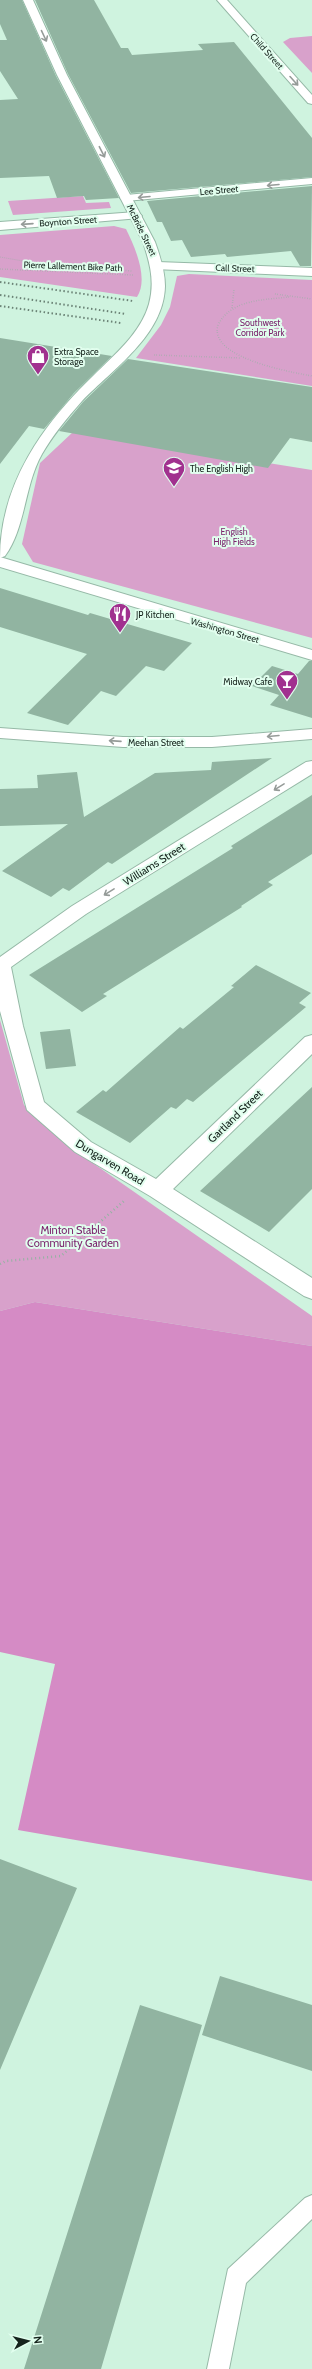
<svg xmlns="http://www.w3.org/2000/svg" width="312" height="2369" font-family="Cabin,sans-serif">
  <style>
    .green { fill: #d8a1cb }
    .forest { fill: #d58bc5 }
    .building { fill: #91b4a1 }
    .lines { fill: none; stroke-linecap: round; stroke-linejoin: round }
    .service-casing { stroke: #96b9a7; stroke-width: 2 }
    .minor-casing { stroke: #96b9a7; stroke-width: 2 }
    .tertiary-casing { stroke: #96b9a7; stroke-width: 2 }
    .primary-casing { stroke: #96b9a7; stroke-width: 2 }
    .path-far2 { stroke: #94b2a2; stroke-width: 1; stroke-dasharray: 0.5 1.5; stroke-linecap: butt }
    .path-far1 { stroke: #94b2a2; stroke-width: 1.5; stroke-dasharray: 0.5 2; stroke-linecap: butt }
    .path { stroke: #94b2a2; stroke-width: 2.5; stroke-dasharray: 1 3; stroke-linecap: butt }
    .service { fill: #fff; fill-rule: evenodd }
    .minor { fill: #fff; fill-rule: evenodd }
    .tertiary { fill: #fff; fill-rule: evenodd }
    .primary { fill: #fff; fill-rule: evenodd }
    .rail { stroke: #6b8376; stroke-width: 2; stroke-dasharray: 1.5 2.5; stroke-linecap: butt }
    .oneway { stroke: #969c99 }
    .labels { text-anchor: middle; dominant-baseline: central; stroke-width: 4; stroke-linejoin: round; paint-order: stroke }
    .far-street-label { font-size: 9px; fill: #15231c; stroke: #e1feee }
    .far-park-label { font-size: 9px; fill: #7b246d; stroke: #e1feee }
    .far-poi-label { font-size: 9px; fill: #15231c; stroke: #e1feee; text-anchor: start }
    .street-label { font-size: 11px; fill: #15231c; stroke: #e1feee }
    .park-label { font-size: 11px; fill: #7b246d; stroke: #e1feee }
  </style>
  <rect width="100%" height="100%" fill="#cff3df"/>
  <path class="green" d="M312,36V73L283,42L290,38Z
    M83,196L86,203L109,202L111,208L13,215L8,201Z
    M114,226L126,229C135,247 149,279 137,297L0,277V235Z
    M189,274L312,280V386L136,358L161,325L170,307L177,276Z
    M73,432L312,470V638L33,562L22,544L40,463Z
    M0,1020L24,1105L50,1130L77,1152L312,1316V1346L35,1302L0,1311Z"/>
  <path class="forest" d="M35,1302L312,1346V1881L18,1830L55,1664L0,1652V1311Z"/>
  <path class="building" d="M0,0H22L56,76L119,198L86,200L84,196L57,198L49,176L0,178V100L18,99L0,71V40H7L0,24Z
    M35,0H94L121,48H128L132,55L203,50L198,44L234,42L312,138V177L131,193L68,74Z
    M312,186L311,266H300L291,251L227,257L225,254L191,257L182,240L171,241L162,222H157L147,201Z
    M0,338L112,356L74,393L44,429L29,426L0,464Z
    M128,359L312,387V442L290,438L268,468L59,431L83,402Z
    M0,588L88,615L90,613L192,643L164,671L146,666L116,696L101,691L68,725L27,713L87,654L0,627Z
    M309,661H312V718L270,705L279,695L252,686L272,666L298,674Z
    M272,758L112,864L108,862L69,891L63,888L51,897L2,871L68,824L0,826V789L38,788L37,775L77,772L84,817L155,773L211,770L212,762Z
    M312,795V854L268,882L273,885L241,906L242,907L103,994L107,996L82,1012L29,975L233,848L231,846Z
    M256,965L311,993L299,1003L306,1007L193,1102L187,1099L176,1109L171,1107L130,1143L76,1112L103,1090L106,1092L180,1027L183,1029L234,987L231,986Z
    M70,1029L76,1066L46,1069L40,1032Z
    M312,1087V1189L269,1232L200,1191Z
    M0,1859L77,1888L0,2070Z
    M220,1976L312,2005V2071L202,2035Z
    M140,2005L202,2025L101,2369H24Z"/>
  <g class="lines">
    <g class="service-casing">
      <path id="service" d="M312,2195V2219L246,2283L229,2369H207L228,2269L305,2198Z"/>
    </g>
    <g class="minor-casing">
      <path id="minor" d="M217,0H227L312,95V104L308,103Z
        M312,178V184L126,201L120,198L126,195Z
        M136,212L140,214L142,216L140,218L0,230V222Z
        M158,262L312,268V276L154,269L152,266Z
        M0,728L123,737H212L312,729V739L212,747H123L0,738Z
        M312,761V774L86,914L11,967L23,1026L44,1102L91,1142L156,1179L305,1037L312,1035V1054L173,1189L312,1278V1299L304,1296L150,1196L75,1152L27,1110L0,1011V957L72,906L306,762Z"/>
    </g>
    <g class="tertiary-casing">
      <path id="tertiary" d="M23,0H33L67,75L155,242C160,256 165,271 165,286C164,335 113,369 82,401C67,418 53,435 42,454C24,486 26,527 5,556L0,558C0,484 43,424 94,375C114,355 141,333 149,304C155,282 150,263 143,242L57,75Z"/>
    </g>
    <g class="primary-casing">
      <path id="primary" d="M0,557L312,650V660L0,567Z"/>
    </g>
    <path class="path-far2" d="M0,257L46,265"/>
    <path class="path-far1" d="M41,264L132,271
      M0,269L133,275
      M275,294L312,299
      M289,297C264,300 231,299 218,325C208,358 291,372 312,376
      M232,308L234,289
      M154,355L241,358"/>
    <path class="path" d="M0,1264L6,1261L61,1256L124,1201"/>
    <use href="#service" class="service"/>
    <use href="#minor" class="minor"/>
    <use href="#tertiary" class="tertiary"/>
    <use href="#primary" class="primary"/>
    <path class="rail" d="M0,282L133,301
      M0,295L126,314
      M0,306L121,323"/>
  </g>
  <defs><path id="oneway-shaft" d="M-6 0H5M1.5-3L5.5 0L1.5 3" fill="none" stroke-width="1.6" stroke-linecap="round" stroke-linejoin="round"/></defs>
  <g class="oneway">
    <use href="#oneway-shaft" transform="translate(44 36) rotate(65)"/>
    <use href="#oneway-shaft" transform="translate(294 81) rotate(48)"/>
    <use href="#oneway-shaft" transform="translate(102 152) rotate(63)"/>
    <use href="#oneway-shaft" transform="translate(273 185) rotate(175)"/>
    <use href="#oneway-shaft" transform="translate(144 197) rotate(175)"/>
    <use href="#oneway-shaft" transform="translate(27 224) rotate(176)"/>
    <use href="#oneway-shaft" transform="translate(273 736) rotate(175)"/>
    <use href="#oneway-shaft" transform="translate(115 741) rotate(-176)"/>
    <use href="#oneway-shaft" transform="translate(279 787) rotate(148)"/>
    <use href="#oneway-shaft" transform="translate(109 892) rotate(148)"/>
  </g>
  <defs>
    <g id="shop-pin" transform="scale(1.15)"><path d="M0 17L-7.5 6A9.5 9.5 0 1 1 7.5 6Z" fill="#a1318f" stroke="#e1feee"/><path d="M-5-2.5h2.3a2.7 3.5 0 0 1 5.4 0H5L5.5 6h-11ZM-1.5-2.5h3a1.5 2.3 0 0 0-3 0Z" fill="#fff"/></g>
    <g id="school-pin" transform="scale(1.15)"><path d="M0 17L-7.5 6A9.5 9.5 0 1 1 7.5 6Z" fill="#a1318f" stroke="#e1feee"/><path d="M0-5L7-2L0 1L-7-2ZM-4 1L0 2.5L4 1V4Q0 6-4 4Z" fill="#fff"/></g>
    <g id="restaurant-pin" transform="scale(1.15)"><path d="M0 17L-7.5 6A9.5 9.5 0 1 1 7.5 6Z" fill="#a1318f" stroke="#e1feee"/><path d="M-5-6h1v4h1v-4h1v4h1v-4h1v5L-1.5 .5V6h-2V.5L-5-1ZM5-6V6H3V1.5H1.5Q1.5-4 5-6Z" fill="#fff"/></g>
    <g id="bar-pin" transform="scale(1.15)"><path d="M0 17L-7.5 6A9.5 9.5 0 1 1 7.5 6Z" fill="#a1318f" stroke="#e1feee"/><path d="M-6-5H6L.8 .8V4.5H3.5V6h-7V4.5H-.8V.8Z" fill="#fff"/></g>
  </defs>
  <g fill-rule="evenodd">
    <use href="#shop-pin" x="38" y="356"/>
    <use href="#school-pin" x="174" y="468"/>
    <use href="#restaurant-pin" x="120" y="614"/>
    <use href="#bar-pin" x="287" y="681"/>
  </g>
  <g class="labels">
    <g class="far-street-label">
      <text transform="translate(267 51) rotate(48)">Child Street</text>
      <text transform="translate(219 190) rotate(-5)">Lee Street</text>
      <text transform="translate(68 221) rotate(-4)">Boynton Street</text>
      <text transform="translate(142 230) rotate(64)">McBride Street</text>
      <text transform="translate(73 266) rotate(2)">Pierre Lallement Bike Path</text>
      <text transform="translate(235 268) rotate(2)">Call Street</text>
      <text transform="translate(225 630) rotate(16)">Washington Street</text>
      <text x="156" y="742">Meehan Street</text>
    </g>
    <g class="far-park-label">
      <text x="260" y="322">Southwest<tspan x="260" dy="10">Corridor Park</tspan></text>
      <text x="234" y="531">English<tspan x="234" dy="10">High Fields</tspan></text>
    </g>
    <g class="far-poi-label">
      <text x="54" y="351">Extra Space<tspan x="54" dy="10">Storage</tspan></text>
      <text x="190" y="468">The English High</text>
      <text x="136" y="614">JP Kitchen</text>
      <text x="272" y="681" text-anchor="end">Midway Cafe</text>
    </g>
    <g class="street-label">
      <text transform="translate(154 864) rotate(-32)">Williams Street</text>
      <text transform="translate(235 1116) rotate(-44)">Gartland Street</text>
      <text transform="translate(110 1162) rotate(31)">Dungarven Road</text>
    </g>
    <g class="park-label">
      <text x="73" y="1230">Minton Stable<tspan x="73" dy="13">Community Garden</tspan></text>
    </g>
  </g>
  <g transform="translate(28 2341) rotate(83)" stroke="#e1feee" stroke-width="3" paint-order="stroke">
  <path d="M0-3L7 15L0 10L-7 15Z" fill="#15231c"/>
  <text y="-6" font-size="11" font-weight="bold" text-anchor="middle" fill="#15231c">N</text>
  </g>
</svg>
